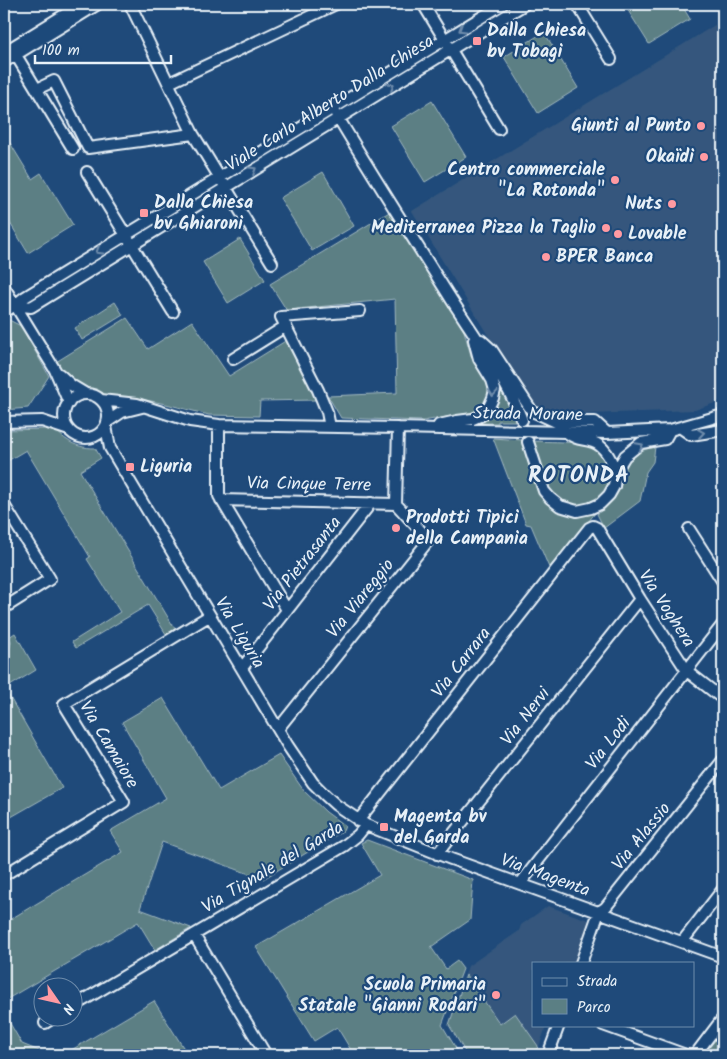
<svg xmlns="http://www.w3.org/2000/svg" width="727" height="1059" font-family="Kalam,sans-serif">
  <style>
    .built { fill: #34577d }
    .green { fill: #5b7f84; stroke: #a2b8be }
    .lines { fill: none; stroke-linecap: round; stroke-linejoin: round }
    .minor-casing { stroke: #e8f1f8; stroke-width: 14 }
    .minor { stroke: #1f4a7a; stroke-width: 10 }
    .oneway { stroke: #6f8dac }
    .poi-dot { fill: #ff9aa2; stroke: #1f4a7a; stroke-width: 2 }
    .labels { text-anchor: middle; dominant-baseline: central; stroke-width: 4.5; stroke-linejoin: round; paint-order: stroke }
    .poi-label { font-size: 18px; font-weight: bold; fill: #e8f1f8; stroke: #1f4a7a; text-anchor: start }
    .street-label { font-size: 18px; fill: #e8f1f8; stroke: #1f4a7a }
    .district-label { font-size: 22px; font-weight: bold; letter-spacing: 1px; fill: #e8f1f8; stroke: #1f4a7a }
  </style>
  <rect width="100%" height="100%" fill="#1f4a7a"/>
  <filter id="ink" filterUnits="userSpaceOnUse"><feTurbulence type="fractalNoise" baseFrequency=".02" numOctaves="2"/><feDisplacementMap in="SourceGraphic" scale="10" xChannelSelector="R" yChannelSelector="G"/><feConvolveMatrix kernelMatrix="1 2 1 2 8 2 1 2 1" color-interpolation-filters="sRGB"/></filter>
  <g filter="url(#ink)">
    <path class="built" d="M723,20V400L695,410L589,414L544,409L528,401L412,211Z
      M548,906L588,920L589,922L574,963H533V1025H549L546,1027L536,1055H467L448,1025L468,966L519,931L521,925Z"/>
    <path class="green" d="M624,4H681L690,19L649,44Z
      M544,32L578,88L538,113L504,57Z
      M432,101L466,157L425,182L391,126Z
      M4,133L32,179L41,173L73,225L28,253L4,213V196L5,195L4,193Z
      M323,172L354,226L312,251L280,198Z
      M391,211L464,331L472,359L485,378L488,385V393L487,400L481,407L475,412L423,421L341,418L328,396L397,393L395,299L297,309L289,314L270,284Z
      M240,239L265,280L228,303L203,262Z
      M115,302L123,315L82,340L75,328Z
      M4,318H5L21,326L49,376L28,408L4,410Z
      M127,318L148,349L192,321L229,376L287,340L316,400L260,401L259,416L209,415L166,404L141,399L109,398L98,391L82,388L66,379L56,362Z
      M495,378L511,406L516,421H498V423H469L481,419Z
      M50,429C60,432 59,435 67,440C75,446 85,448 95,448L101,458L80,471L175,629L166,634L148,605L76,648L72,642L120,612L87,559L90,557L26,450L4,463V430Z
      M493,438L522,440L538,489C551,516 570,516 596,512L550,570L531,525L526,524Z
      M533,441C547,442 583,441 594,447C600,451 603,455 606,461C608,465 610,468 611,472C612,476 610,483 608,487C597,508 565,512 551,491C543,481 537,454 533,441Z
      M655,447L653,462L646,472L640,501L604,528L597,514C607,507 616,499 620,488C623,481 622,474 624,468C628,453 642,450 655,447Z
      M15,633L36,670L5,689L62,788L4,821V652L10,647L11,641L9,637Z
      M163,698L219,790L279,755L304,791L326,812L345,826L343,831L263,879L162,842L140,909L191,928L155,950L138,922L4,1001V923L123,852L110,831L166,798L122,722Z
      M367,840L473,880L470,920L431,947L446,969L457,961L463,969L442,1025L460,1055H354L337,1027L314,1041L256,947L380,875L361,843Z
      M466,975L500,1024L515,1013L538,1046L535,1055H467L449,1025Z
      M154,1001L188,1055H63Z
      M4,1013L22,1044L49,1055H4Z
      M723,1031V1055H703Z"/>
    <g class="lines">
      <g class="minor-casing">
        <path id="minor" d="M130,4L193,134L272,263
          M423,4L499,129
          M577,4L611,59
          M11,47L73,149
          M4,52L82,4
          M4,62L98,4
          M169,83L336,4
          M37,89L54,81L88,148L193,134
          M336,114C373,176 412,237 451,299C476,338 505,377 522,420
          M87,172L173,312
          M4,287L55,370L69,403
          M15,305L31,307L525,4
          M4,312L15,305L25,297L503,4
          M481,340L492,350L532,411L556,422H595L607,433
          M233,359L286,326
          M59,374L71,385L86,394
          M64 416a22 22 0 1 1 44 0a22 22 0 1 1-44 0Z
          M101,400L137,404L190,421L219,425L398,428L607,433L670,430L723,415
          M4,422L42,421L69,430
          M107,422L122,412L142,407
          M219,425V496L287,610
          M439,425L457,421L473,419L482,415L488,409L493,398L495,390L492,380L479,359L474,340
          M106,426L110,448L288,746L313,783L325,795L336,805L366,825L451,859L723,957
          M330,427L327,412L318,390L281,317L360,311
          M681,428L691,435L723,430
          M566,432C578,441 580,438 593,442C605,446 611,460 616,471
          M528,442L544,491L550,498L560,506L577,511L591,508L600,504L609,495L614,486L616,471L625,456L641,443L665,439L670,430
          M221,500L396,504
          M4,505L50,579L4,608
          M689,529L723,582
          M242,668L371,503
          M278,729L429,540L396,504L398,428
          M358,821L589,528L593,526L597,528L640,599L687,671L723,699
          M437,854L640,599
          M4,875L124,802L64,704L209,616
          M520,884L723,624
          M194,935L266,1055
          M682,942L723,889
          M581,963L599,912L605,908L723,760
          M72,1007L344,846L358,835L366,825
          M45,1023L56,1016
          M603,1025L686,1055
          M548,1055L559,1025
          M695,1055L723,1018"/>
      </g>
      <use href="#minor" class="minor"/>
    </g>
    <defs><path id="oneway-chevron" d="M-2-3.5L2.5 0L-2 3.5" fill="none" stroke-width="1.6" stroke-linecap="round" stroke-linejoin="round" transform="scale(1.25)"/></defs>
    <g class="oneway">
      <use href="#oneway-chevron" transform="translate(462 29) rotate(148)"/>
      <use href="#oneway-chevron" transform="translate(391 86) rotate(-32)"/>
      <use href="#oneway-chevron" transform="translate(253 170) rotate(-32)"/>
      <use href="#oneway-chevron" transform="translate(99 251) rotate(148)"/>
      <use href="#oneway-chevron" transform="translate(493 393) rotate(95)"/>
      <use href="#oneway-chevron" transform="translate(701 433) rotate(-9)"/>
      <use href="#oneway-chevron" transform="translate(640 446) rotate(-28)"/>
    </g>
  </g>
  <g class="poi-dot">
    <rect x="472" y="36" width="10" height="10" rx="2.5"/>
    <circle cx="701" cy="126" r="5"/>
    <circle cx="704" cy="157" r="5"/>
    <circle cx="615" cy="180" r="5"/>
    <circle cx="672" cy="204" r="5"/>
    <rect x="139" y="208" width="10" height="10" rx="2.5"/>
    <circle cx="606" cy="228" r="5"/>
    <circle cx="618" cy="234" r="5"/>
    <circle cx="546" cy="257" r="5"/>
    <rect x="125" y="462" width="10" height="10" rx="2.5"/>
    <circle cx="396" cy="528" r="5"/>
    <rect x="379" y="822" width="10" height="10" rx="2.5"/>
    <circle cx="496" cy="995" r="5"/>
  </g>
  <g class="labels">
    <g class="poi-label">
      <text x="487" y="31">Dalla Chiesa<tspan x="487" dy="21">bv Tobagi</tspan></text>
      <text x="691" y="126" text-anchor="end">Giunti al Punto</text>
      <text x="694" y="157" text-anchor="end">Okaïdi</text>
      <text x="605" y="170" text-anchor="end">Centro commerciale<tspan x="605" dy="21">"La Rotonda"</tspan></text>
      <text x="154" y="203">Dalla Chiesa<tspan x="154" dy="21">bv Ghiaroni</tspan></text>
      <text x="662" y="204" text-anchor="end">Nuts</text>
      <text x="596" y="228" text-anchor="end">Mediterranea Pizza la Taglio</text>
      <text x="628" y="234">Lovable</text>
      <text x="556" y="257">BPER Banca</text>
      <text x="140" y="467">Liguria</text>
      <text x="406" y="518">Prodotti Tipici<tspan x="406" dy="21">della Campania</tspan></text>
      <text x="394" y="817">Magenta bv<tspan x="394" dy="21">del Garda</tspan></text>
      <text x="486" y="985" text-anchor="end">Scuola Primaria<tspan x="486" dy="21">Statale "Gianni Rodari"</tspan></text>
    </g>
    <g class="street-label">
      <text transform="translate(330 104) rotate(-32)">Viale Carlo Alberto Dalla Chiesa</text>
      <text transform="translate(528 415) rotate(1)">Strada Morane</text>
      <text transform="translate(309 485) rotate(1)">Via Cinque Terre</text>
      <text transform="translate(303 564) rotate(-52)">Via Pietrasanta</text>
      <text transform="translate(361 599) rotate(-51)">Via Viareggio</text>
      <text transform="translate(666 609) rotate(57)">Via Voghera</text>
      <text transform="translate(239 633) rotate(59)">Via Liguria</text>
      <text transform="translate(462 663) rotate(-52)">Via Carrara</text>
      <text transform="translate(526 717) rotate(-52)">Via Nervi</text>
      <text transform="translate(609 744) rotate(-52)">Via Lodi</text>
      <text transform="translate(108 745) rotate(59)">Via Camaiore</text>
      <text transform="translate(642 837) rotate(-51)">Via Alassio</text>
      <text transform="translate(273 868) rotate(-31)">Via Tignale del Garda</text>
      <text transform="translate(545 876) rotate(20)">Via Magenta</text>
    </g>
    <g class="district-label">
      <text x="579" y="476">ROTONDA</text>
    </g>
  </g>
  <rect width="727" height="1059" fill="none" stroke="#1f4a7a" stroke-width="20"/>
  <rect x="10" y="10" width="707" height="1039" fill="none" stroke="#e8f1f8" stroke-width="2" filter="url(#ink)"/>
  <rect x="532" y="962" width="162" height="65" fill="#1f4a7a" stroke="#6f8dac"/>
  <rect x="542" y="978" width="25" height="8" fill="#1f4a7a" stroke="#6f8dac"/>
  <text x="577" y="986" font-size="15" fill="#e8f1f8">Strada</text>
  <rect x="542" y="999" width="25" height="15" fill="#5b7f84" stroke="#6f8dac"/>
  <text x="577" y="1012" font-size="15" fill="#e8f1f8">Parco</text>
  <g transform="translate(58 1002) rotate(124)"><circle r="24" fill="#1f4a7a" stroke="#6f8dac"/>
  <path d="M0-4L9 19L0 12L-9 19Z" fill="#ff9aa2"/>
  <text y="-8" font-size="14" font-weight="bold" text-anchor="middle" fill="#e8f1f8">N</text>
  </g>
  <path d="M35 55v8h136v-8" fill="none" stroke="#e8f1f8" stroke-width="2.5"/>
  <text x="42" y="55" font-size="15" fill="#e8f1f8" stroke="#1f4a7a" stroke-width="4" paint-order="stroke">100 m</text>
</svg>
